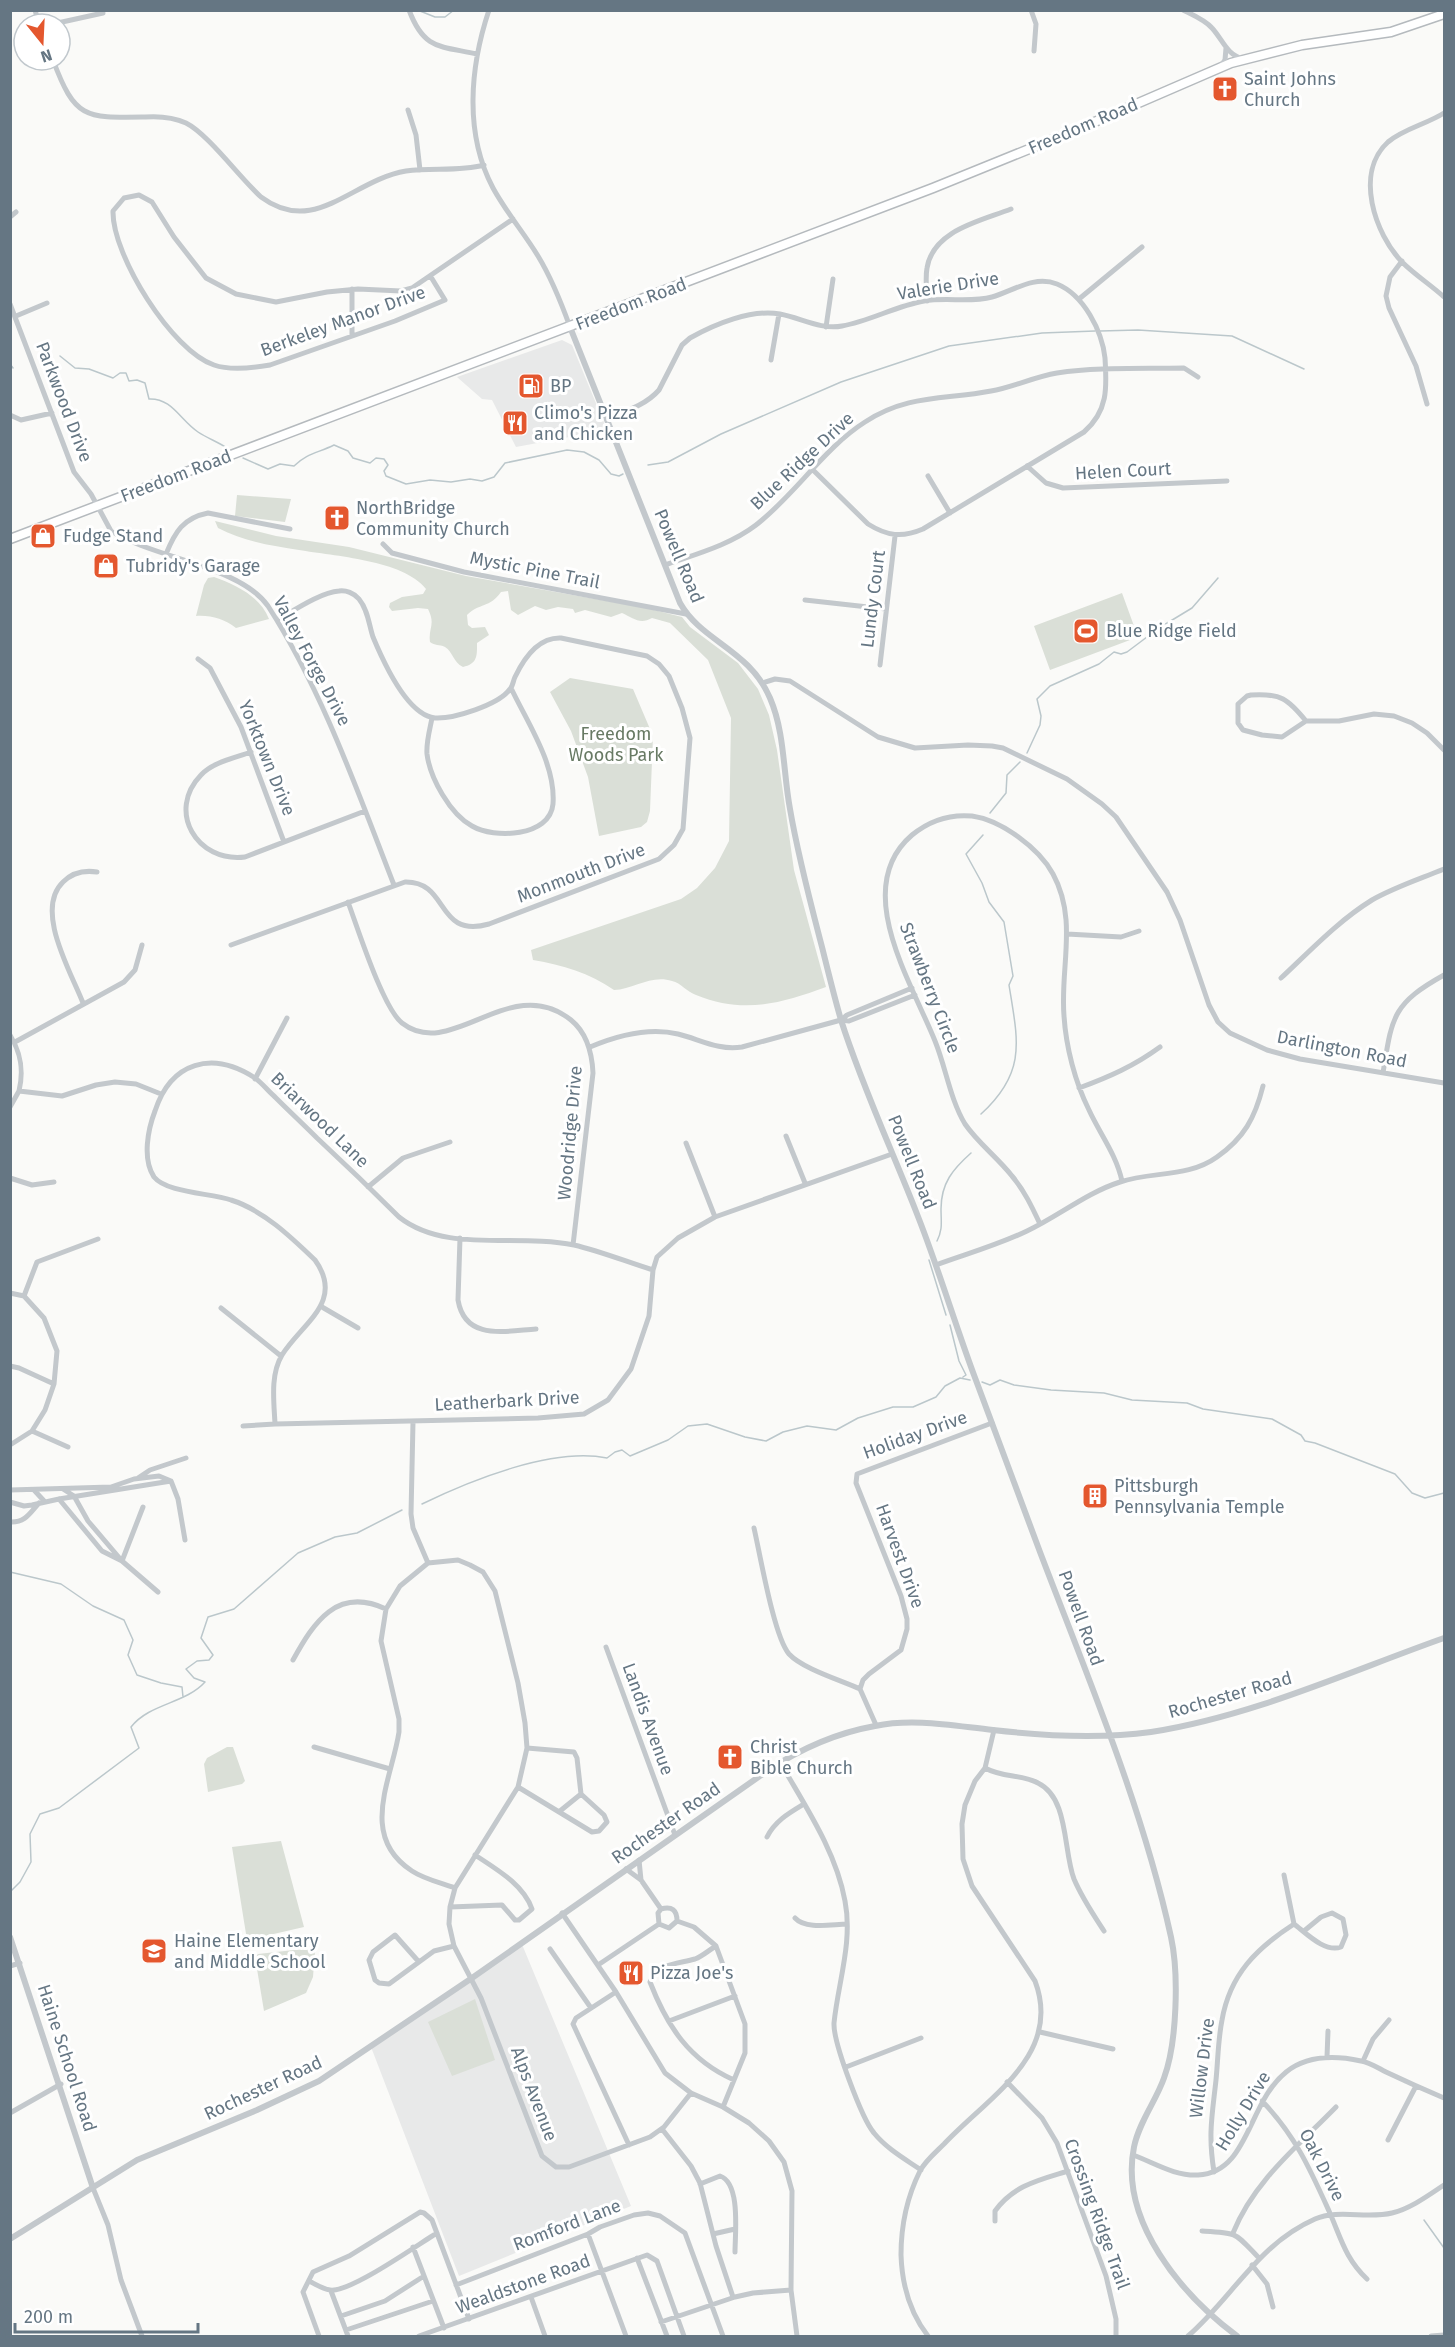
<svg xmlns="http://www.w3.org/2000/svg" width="1455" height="2347" font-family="'Fira Sans',sans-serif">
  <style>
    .built { fill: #e8e9e9 }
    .green { fill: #dadfd7 }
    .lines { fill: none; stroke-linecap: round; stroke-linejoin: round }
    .stream { stroke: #bbc7cb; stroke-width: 1.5 }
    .primary-casing { stroke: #b5babe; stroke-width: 11 }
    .minor { stroke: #c3c8cc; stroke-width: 5 }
    .tertiary { stroke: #c3c8cc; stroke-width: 6 }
    .primary { stroke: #fff; stroke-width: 8 }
    .labels { text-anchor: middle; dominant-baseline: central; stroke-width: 6; stroke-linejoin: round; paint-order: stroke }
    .poi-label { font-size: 18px; fill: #657683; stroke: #fff; text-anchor: start }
    .street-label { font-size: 18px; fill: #657683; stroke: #fff }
    .park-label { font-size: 18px; fill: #687a64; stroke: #fff }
  </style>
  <rect width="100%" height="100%" fill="#fafaf8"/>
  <path class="built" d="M562,340L572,345L607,430L516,447L492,400L482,399L457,377Z
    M521,1942L631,2206L459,2276L371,2047Z"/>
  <path class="green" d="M237,495L291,499L285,522L235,516Z
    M215,521L276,536L349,547L466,576L646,608L682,617L690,627L738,663L758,689L769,715L777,750L794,870L826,987C780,1004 743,1014 696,995C687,992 681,983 672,981C652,974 634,989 614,990C589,973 563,965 533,960L531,950L681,899L697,888L715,868L729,841L731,718L708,660L670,623L652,618C640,625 633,618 622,613L611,617L585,610L575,613L573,609L558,607L546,610L535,606L518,615L511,610L508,591L501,592C490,608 479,603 467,615L468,625L472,628L485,627L489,635L477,643C477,655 478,664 463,667C453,662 453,652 445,647C439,644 435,646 430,642C428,628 436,625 428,609L418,608L392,611L389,607L390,603L402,597L423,594L426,589C404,560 333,556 299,550C272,546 242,541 218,528Z
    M214,577C236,585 260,596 269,619L236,628C224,619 211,615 196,616L204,585L208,578Z
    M1122,593L1138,637L1050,670L1034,626Z
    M570,678L633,689L653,736L650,811L647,822L641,827L599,836L588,777L571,731L550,692Z
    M227,1747H233L245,1781L242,1784L208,1792L204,1764L207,1758Z
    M281,1841L304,1927L247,1940L232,1847Z
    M312,1948L315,1951L313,1977L306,1993L264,2011L255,1957L258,1954Z
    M475,1999L495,2060L452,2076L428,2022Z"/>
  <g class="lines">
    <path class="stream" d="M420,11L435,17H445L454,10
      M1100,331L1138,330L1232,336L1304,369
      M60,356L75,368L89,369L113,378L120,373H126L129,381L137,380L145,383L149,399C172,398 180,420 198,432C207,438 218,442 227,448
      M10,364L13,368
      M243,458L268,469L280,464L294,466C307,453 318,453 334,445L348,451L353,458L370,463L376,458L384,459L388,465L384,471L386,476L406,484L430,480L451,482L470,479L482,481L494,477L505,463L567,450L584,452L599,460L611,474L619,476L623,474
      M648,465L668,462L721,434L841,382L949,346L1042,333L1095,331
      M1027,753L1040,725L1041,716L1037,699L1050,686L1099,664L1114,652L1121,654L1127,652L1159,628L1192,608L1218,578
      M990,813L1006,793L1007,775L1020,762
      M981,1114C1027,1072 1018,1041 1009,985L1013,976L1004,922L989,902L982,883L966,854L983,835
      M937,1241C943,1229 941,1222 941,1209C941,1183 953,1169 971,1153
      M929,1260L946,1315
      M950,1325L959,1361L966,1375L963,1377
      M982,1382L990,1385L1000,1380L1014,1385L1051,1390L1104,1393L1132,1400L1187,1403L1203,1409L1272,1419L1301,1435L1305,1441L1315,1443L1395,1474L1412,1493L1425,1498L1444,1493
      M422,1504C471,1480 553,1447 607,1458L615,1452L622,1450L630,1456L668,1440L688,1426L707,1424L745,1437L766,1441L783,1432L807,1426L836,1430L858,1418L893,1407H913L936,1397L945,1386L960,1378L970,1380
      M10,1572L61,1584L93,1606L124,1620L133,1640L128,1655L137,1675L161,1683L182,1687L183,1697
      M10,1892L20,1882L31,1862L30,1834L40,1814L59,1808L139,1748L131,1727C150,1703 185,1704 205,1682L194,1678L186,1669L197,1661L209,1660L213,1655L201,1638L208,1617L234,1609L298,1553L335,1537L357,1533L402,1510
      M1424,2220L1444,2248"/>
    <g class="primary-casing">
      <path id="primary" d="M10,539L933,188L1076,130L1231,63L1302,45L1391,32L1444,14"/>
    </g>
    <path class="minor" d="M35,10L39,24
      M409,10C424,50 440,46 477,54
      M489,10C470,67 464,133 493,188C506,212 524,233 538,256C552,279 561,302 570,327
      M1031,10L1036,24L1034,51
      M1183,10C1193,15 1205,20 1212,28C1223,40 1226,54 1243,59
      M53,24L103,13
      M53,60C75,119 85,118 145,117C159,116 173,117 186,123C208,134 240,178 261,197C315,237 352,180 406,171C432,167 458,172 484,165
      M1221,66L1225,60L1226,48
      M408,110L416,135L420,170
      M1444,113C1427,124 1403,129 1388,142C1354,173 1375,234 1402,262C1415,275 1431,285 1444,297
      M10,217L16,212
      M1402,261L1390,277L1386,296L1389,308L1416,366L1427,404
      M431,277L445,300L395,321L270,365C253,368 231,371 214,365C172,351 112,255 113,211L124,198L139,195L152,202L174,237L206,278L236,294L276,302L327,292L358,289L401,291L412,288L513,219
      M352,289V335
      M1079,299L1142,247
      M927,301C927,290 925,279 927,268C933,230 981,221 1011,209
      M10,304L74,472L91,494L111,531C153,558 240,566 268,606C323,692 357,790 394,885
      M16,316L47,303
      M826,327L833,279
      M771,360L779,314
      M10,415L21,420L52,413
      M608,418C626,411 646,405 659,390L682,345L690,338C715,324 751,309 780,314C801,318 821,330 842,326C870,321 896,306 924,301C947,297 970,303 992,297C1013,291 1034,275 1057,284C1084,295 1102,331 1105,358C1107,388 1108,411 1084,432L923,529C902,538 887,536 868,524L813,470
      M1027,466L1046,483L1063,488L1227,481
      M928,476L950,513
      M383,544L392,553L464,572L686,614
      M166,554C175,532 183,518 208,513L290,529
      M665,565C696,554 730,545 756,525C795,495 824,448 865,422C908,394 945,400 991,391C1013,387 1034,377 1057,373C1098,367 1142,369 1184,368L1198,377
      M805,600L886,609
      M198,659L210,668L241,727L284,842
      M880,665L895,536
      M762,683L775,679L790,681L878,737L915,748L968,745L992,746L1003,748L1067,779L1102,804L1116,817L1167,892L1180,920L1209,1005L1218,1022L1230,1033L1267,1050L1300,1059L1444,1083
      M432,718C430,729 426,742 427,754C430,778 450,814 472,826C494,839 550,837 553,804C556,764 527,722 511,688
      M1306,721C1288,699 1281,693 1251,695L1247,696L1238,704V723L1243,730L1262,735L1282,737L1306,721H1339L1374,714L1394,716L1412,723L1427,733L1444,750
      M251,752C235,758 213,762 201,775C166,811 197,863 245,857L365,811
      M348,902C358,929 383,1008 402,1023C452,1062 510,971 571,1020C587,1033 592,1052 593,1073L573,1245
      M1067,934L1121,937L1139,931
      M231,945L405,882C450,881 435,939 489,924L659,859L674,845L683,829L690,738L682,708L669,676L659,664L647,656L561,638C538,637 524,658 515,677C513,681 513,686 510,689C499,705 453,719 435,718C407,715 383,661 373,637C369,625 368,610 359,599C354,593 346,590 339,591C321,592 293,611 277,620
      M1281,978C1310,951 1338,921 1372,900C1395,887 1420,879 1444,869
      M83,1003C71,972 34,910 63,882C72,873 84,870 97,872
      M841,1020L847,1015L912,988
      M10,1035C21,1053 24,1070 19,1091L62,1096L96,1085L115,1082L136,1084L161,1094
      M15,1042L124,982L135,970L142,945
      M590,1047C616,1036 649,1027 678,1034C699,1039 719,1051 742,1047L841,1020L849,1021L915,995
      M1383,1073C1392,1017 1392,1004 1444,975
      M255,1079L287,1018
      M1079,1088C1109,1077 1134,1066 1160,1047
      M10,1107L19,1091
      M786,1136L805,1183
      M686,1143L715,1217
      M10,1178L32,1185L54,1182
      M368,1187L403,1158L450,1142
      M1040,1224C1032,1207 1024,1190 1012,1176C998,1158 978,1143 965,1124C950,1099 946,1068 935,1041C912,983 850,888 912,835C929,821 950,814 972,816C1001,820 1039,848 1053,874C1078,920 1060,967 1064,1016C1066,1047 1075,1082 1089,1110C1100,1134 1116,1154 1122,1181
      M460,1238L458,1300C465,1341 505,1331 536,1329
      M936,1265C966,1254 998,1245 1027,1231C1059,1216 1086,1193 1120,1182C1152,1171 1188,1178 1217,1157C1244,1138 1255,1118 1263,1086
      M10,1293L24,1296
      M24,1296L37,1262L98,1239
      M322,1307L358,1328
      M221,1308L281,1356
      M10,1366L19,1368L54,1384
      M413,1422L411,1514L413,1528L428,1563
      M275,1424C274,1402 270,1375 282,1355C302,1323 345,1302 315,1260C291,1237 263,1210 231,1200C211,1193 167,1193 154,1177C142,1159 148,1129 155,1111C171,1062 212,1050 255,1078C262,1083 268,1091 275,1097C289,1111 303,1124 317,1138C345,1164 372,1190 399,1217C446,1254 517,1233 574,1245C600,1251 627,1262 653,1270
      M243,1426L275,1424L538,1418L584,1414L608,1400L631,1369L649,1316L653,1270L657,1257L678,1238L715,1217L892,1154
      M32,1431L68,1447
      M10,1445L32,1431L45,1410L54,1384L57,1351L44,1318L24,1296
      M138,1478L150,1470L186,1458
      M10,1490L111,1487L134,1479L159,1476L171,1481L178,1499L185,1540
      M34,1490L45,1502
      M59,1499L102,1551L122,1561L88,1521L74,1496L63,1489
      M10,1502L24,1506L32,1505L59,1499L171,1481
      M143,1507L122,1561L158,1592
      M10,1522C25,1523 30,1513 39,1503
      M754,1528C760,1554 774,1637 789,1654C803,1669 840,1680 860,1689
      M606,1647L675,1835
      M293,1660C314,1622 337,1586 386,1609
      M876,1725L860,1689L863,1680L869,1674L901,1650L907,1629V1619L901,1596L856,1483L857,1474L992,1423
      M314,1747L390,1769
      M780,1762C805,1806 836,1851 845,1901C853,1942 838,1983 834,2023C833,2042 862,2119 874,2133C887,2149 905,2159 921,2170
      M985,1768C1003,1778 1022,1774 1038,1783C1069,1798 1063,1850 1074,1879C1082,1898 1093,1914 1104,1931
      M518,1787L592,1832L599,1831L607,1822L604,1815L581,1794L577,1758L574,1752L527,1748
      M560,1811L581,1794
      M767,1837C775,1821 789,1813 804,1804
      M639,1860L641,1880
      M626,1869L641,1880L661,1909
      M1284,1875L1294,1924
      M455,1888C441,1883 424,1879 412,1871C358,1836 392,1779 399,1732V1719L381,1641L386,1609L400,1586L428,1563L458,1560L470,1565L483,1572L495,1591L518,1683L525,1723L527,1748L518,1787L455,1888L450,1907L449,1924L454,1946L481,1998L542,2156L556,2167H569L650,2137L664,2127L691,2093
      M450,1907L502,1905L515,1920H519L532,1909C523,1884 496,1869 475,1855
      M661,1909L658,1913L659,1924L669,1928L677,1921
      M661,1909C672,1906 677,1910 677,1921
      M562,1913L616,1992L665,2073L691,2093L723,2107L749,2123L769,2141L784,2162L792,2191L791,2290L797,2336
      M795,1918C806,1930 833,1924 847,1924
      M677,1921L694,1927L716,1946L745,2024V2053L723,2107
      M1294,1924C1306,1933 1325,1953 1341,1947L1346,1935L1343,1919L1332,1913L1321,1917L1304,1931
      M716,1946C709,1950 703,1956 695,1959C678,1964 658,1963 650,1982C667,2026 689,2060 734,2080
      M550,1949L591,2008
      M419,1962L395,1935L373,1952L369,1960L375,1980L379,1983L389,1984L434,1951L454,1946
      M598,1965L659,1924
      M10,1966L20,1963
      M616,1992L576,2018L573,2024L629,2145
      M669,2021L735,1996
      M1040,2032L1113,2049
      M1327,2057L1328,2031
      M1363,2061L1373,2039L1389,2020
      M846,2067L921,2038
      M1007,2082L1042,2118L1057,2143L1106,2276L1116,2319V2336
      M1262,2101C1295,2135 1310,2169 1329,2211C1341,2238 1345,2258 1367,2279
      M10,2113L61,2084
      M662,2129L691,2166L700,2183L716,2246L733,2297
      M1388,2140L1416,2086
      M1133,2155C1155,2163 1174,2176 1198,2175C1270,2172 1237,2034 1361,2061C1369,2062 1378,2068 1386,2072C1405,2081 1425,2090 1444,2098
      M1214,2172C1208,2134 1212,2117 1216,2080C1218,2060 1218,2040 1222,2020C1230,1974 1257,1948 1294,1924
      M700,2184L720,2176C741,2183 735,2234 735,2252
      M93,2188L108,2225L121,2280L142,2336
      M995,2221V2211C1014,2185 1039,2180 1068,2171
      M1202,2231C1239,2233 1234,2232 1259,2258
      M1233,2233C1254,2181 1298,2146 1336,2107
      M588,2234L626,2336
      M713,2234L735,2229
      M413,2247L444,2328
      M637,2258L667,2336
      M1252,2265L1267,2284L1273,2307
      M309,2281C315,2284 323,2289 330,2290C350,2293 417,2245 437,2233
      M456,2285L588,2234L600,2227L634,2215L648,2213L660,2216L685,2233L723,2336
      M331,2291L348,2336
      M531,2297L545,2336
      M341,2316L385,2301L424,2276
      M661,2322L735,2297L753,2293L791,2290
      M346,2330L433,2301
      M319,2336L303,2292L313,2272L349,2256L420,2212L424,2213L432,2220L469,2319
      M419,2336L647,2255L657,2261L684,2336
      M928,2336C910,2313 902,2284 901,2255C901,2227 907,2197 920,2171C925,2161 936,2152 944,2144C988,2097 1063,2055 1035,1981L972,1886L963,1859L962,1824L965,1805L975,1781L985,1768L994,1730
      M1188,2336C1232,2298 1258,2244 1315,2219C1338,2209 1367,2219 1392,2213C1410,2209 1429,2195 1444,2185
      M1431,2336L1444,2335"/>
    <path class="tertiary" d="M570,327L680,603C702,642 749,649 770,698C785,733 783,772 790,809C798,856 810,901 822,947C828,971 834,996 841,1020C862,1086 892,1150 917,1214C938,1267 954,1321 974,1375C996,1434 1018,1493 1040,1552C1088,1678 1142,1805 1171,1937C1179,1974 1177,2043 1164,2078C1156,2101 1139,2122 1134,2147C1119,2221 1182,2295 1237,2336
      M10,1937L93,2188
      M10,2239L137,2160L257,2110L319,2081L472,1978L767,1771C800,1749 836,1733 875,1726C914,1718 954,1726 993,1730C1045,1736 1099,1739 1151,1732C1253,1716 1348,1672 1444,1638"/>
    <use href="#primary" class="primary"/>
  </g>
  <defs>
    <g id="church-square" transform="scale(1.35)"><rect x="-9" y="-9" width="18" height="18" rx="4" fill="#e4572e" stroke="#fff"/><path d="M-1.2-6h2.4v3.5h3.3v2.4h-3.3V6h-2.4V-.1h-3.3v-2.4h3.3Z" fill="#fff"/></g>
    <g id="fuel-square" transform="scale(1.35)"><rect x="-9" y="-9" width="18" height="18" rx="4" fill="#e4572e" stroke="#fff"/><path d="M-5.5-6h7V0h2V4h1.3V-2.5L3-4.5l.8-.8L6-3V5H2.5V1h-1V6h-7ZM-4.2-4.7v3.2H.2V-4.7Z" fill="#fff"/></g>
    <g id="restaurant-square" transform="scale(1.35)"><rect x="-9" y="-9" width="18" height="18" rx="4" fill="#e4572e" stroke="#fff"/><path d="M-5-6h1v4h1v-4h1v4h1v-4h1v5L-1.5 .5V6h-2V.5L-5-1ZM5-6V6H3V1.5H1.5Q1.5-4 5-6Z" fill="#fff"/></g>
    <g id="shop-square" transform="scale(1.35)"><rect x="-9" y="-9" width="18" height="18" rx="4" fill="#e4572e" stroke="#fff"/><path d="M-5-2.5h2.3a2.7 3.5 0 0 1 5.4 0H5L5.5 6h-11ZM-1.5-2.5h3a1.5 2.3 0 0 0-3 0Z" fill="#fff"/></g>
    <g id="stadium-square" transform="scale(1.35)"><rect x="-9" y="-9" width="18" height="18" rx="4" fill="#e4572e" stroke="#fff"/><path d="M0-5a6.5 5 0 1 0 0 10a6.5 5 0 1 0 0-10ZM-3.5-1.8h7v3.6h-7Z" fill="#fff"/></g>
    <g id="building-square" transform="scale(1.35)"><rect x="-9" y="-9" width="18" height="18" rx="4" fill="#e4572e" stroke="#fff"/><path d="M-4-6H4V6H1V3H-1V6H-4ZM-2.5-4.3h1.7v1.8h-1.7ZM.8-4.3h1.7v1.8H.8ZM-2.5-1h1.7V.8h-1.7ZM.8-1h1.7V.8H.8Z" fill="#fff"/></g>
    <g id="school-square" transform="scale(1.35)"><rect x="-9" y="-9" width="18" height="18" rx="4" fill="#e4572e" stroke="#fff"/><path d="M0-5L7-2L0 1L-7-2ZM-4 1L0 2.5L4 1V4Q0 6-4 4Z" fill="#fff"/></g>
  </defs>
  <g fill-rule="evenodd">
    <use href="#church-square" x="1225" y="89"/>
    <use href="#fuel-square" x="531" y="386"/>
    <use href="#restaurant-square" x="515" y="423"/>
    <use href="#church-square" x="337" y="518"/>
    <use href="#shop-square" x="43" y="536"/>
    <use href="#shop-square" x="106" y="566"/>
    <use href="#stadium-square" x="1086" y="631"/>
    <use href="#building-square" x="1095" y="1496"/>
    <use href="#church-square" x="730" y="1757"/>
    <use href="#school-square" x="154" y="1951"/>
    <use href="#restaurant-square" x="631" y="1973"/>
  </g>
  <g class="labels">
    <g class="poi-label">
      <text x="1244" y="79">Saint Johns<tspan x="1244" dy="21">Church</tspan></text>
      <text x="550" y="386">BP</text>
      <text x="534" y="413">Climo's Pizza<tspan x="534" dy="21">and Chicken</tspan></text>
      <text x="356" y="508">NorthBridge<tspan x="356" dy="21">Community Church</tspan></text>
      <text x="63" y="536">Fudge Stand</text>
      <text x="126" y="566">Tubridy's Garage</text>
      <text x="1106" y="631">Blue Ridge Field</text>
      <text x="1114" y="1486">Pittsburgh<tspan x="1114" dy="21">Pennsylvania Temple</tspan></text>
      <text x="750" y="1747">Christ<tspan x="750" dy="21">Bible Church</tspan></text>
      <text x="174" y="1941">Haine Elementary<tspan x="174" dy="21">and Middle School</tspan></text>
      <text x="650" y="1973">Pizza Joe's</text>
    </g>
    <g class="street-label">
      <text transform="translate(1083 126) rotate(-23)">Freedom Road</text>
      <text transform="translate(948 286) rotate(-9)">Valerie Drive</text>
      <text transform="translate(631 304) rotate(-21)">Freedom Road</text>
      <text transform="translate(343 321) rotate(-20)">Berkeley Manor Drive</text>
      <text transform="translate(64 402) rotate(69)">Parkwood Drive</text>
      <text transform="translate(802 461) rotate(-43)">Blue Ridge Drive</text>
      <text transform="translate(1123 471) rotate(-3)">Helen Court</text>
      <text transform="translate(176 476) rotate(-21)">Freedom Road</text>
      <text transform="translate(679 556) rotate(67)">Powell Road</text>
      <text transform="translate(535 570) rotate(11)">Mystic Pine Trail</text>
      <text transform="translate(873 599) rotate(-83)">Lundy Court</text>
      <text transform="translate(312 661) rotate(62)">Valley Forge Drive</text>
      <text transform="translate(267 758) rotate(68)">Yorktown Drive</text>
      <text transform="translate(581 873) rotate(-21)">Monmouth Drive</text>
      <text transform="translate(930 988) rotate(69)">Strawberry Circle</text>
      <text transform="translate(1342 1049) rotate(11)">Darlington Road</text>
      <text transform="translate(320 1120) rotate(44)">Briarwood Lane</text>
      <text transform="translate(570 1133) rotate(-85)">Woodridge Drive</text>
      <text transform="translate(912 1162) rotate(68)">Powell Road</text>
      <text transform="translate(507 1401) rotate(-3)">Leatherbark Drive</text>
      <text transform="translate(915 1435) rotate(-20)">Holiday Drive</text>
      <text transform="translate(900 1556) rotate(70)">Harvest Drive</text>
      <text transform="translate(1081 1618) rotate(70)">Powell Road</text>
      <text transform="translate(1230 1695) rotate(-16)">Rochester Road</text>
      <text transform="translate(648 1719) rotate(70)">Landis Avenue</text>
      <text transform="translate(666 1823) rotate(-35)">Rochester Road</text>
      <text transform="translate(67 2058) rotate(72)">Haine School Road</text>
      <text transform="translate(1202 2068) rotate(-83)">Willow Drive</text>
      <text transform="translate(263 2088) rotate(-25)">Rochester Road</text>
      <text transform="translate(534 2094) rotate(69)">Alps Avenue</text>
      <text transform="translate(1243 2111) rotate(-59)">Holly Drive</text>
      <text transform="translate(1322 2165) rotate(63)">Oak Drive</text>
      <text transform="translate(1097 2214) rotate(70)">Crossing Ridge Trail</text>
      <text transform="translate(567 2225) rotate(-21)">Romford Lane</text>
      <text transform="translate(523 2284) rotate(-20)">Wealdstone Road</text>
    </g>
    <g class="park-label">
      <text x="616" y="734">Freedom<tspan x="616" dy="21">Woods Park</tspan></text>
    </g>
  </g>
  <rect width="1455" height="2347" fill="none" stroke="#657683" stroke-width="24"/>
  <g transform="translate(42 42) rotate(162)"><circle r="28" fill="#ffffff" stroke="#c1c8cd" stroke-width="1.5"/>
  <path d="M0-4.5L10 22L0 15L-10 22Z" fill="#e4572e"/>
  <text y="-9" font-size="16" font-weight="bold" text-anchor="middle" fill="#657683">N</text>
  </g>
  <path d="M15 2323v9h183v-9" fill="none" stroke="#657683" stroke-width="3"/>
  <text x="24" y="2323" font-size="18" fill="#657683" stroke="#ffffff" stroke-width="4.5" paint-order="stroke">200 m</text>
</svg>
